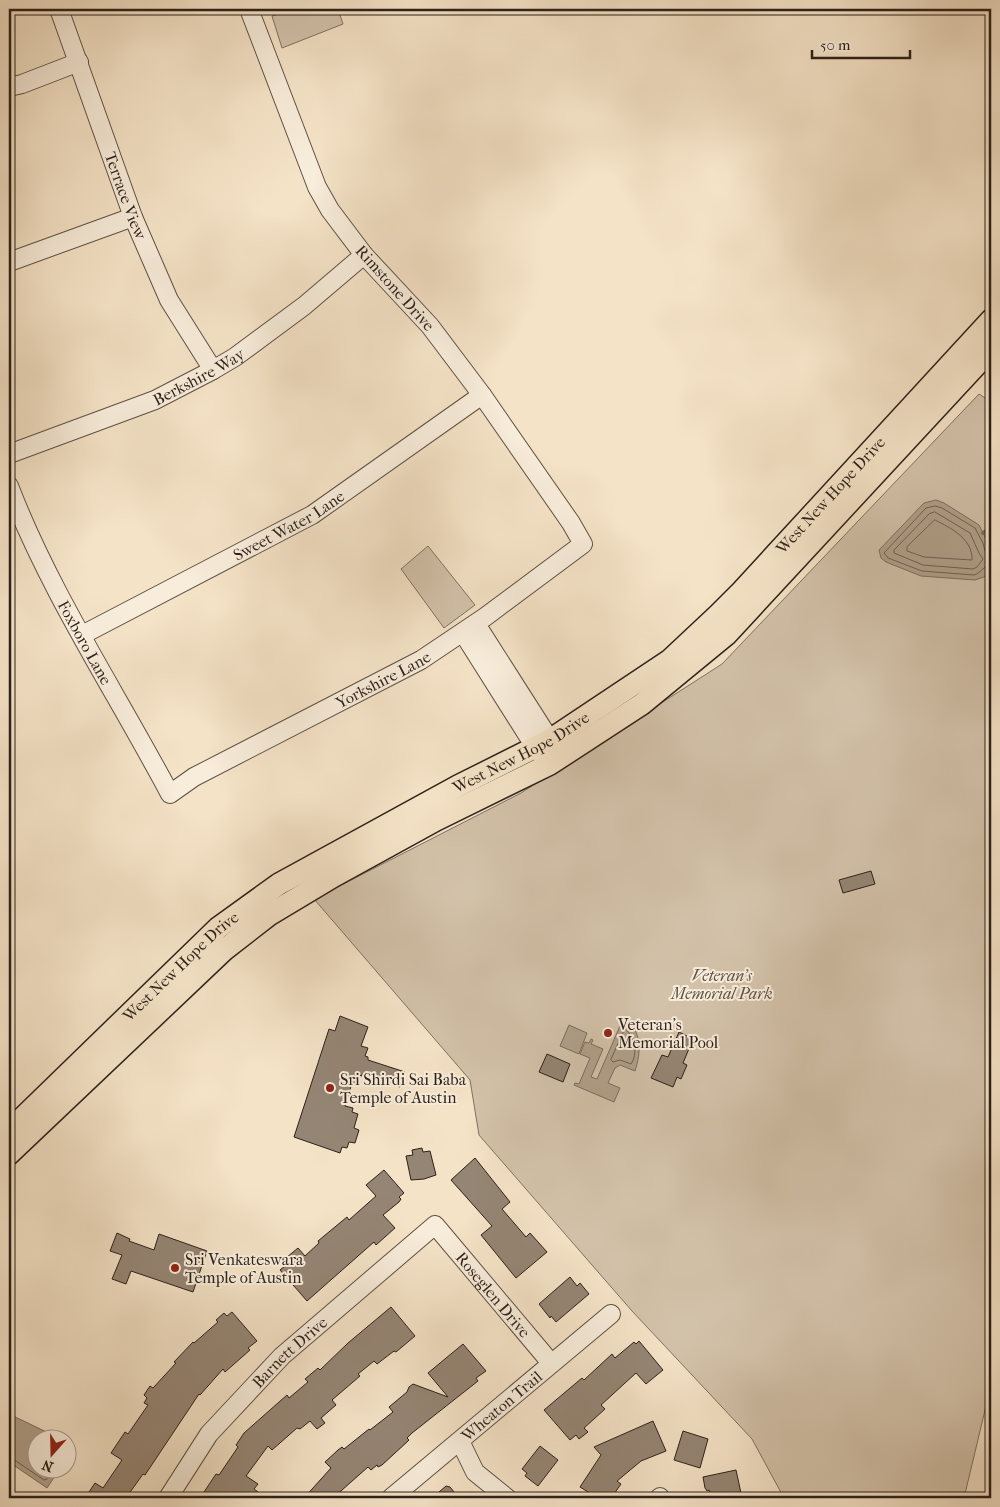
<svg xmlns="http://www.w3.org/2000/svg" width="1000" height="1507" font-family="'IM FELL French Canon',serif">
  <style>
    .green { fill: #d3c2aa; stroke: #807162 }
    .water { fill: #b1a18c; stroke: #7c6d5e }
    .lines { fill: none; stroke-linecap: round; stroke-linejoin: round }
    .shore { stroke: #6e6053; stroke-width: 1 }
    .stream { stroke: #7c6d5e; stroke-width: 4 }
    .building { fill: #958574; stroke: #2c201a }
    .minor-casing { stroke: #5e5145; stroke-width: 20 }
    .major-casing { stroke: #2c201a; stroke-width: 24 }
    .minor { stroke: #f8eddb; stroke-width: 18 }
    .major { stroke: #f5e3c7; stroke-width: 21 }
    .poi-dot { fill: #8f2418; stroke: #f8eddb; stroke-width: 2 }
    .labels { text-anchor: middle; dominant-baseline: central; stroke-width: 4; stroke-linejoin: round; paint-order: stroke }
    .street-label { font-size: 16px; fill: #2c201a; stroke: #f8eddb }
    .park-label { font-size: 16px; font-style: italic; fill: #5e5145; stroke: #f8eddb }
    .poi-label { font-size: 16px; fill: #2c201a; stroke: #f8eddb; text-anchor: start }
  </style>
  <rect width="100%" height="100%" fill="#f5e3c7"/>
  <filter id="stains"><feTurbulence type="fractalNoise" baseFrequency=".004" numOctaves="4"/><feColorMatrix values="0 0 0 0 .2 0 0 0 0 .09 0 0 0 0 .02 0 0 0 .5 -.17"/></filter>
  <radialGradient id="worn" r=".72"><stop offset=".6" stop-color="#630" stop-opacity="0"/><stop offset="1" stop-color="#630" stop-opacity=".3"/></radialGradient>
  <path class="green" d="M296,9H338L343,24L282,48L272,16Z
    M979,394L991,402V1385L964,1498H784L752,1439L632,1311L479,1135L470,1080L314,899L521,793L722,664Z
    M428,546L475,605L444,628L401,569Z"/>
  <path class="water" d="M936,500L944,503L979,525L987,541L991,560L990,570L984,577L975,580L921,576L886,562L881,558L879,550L924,503Z
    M623,1019C643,1029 641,1053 635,1071L620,1065L615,1068L608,1083L620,1088L614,1102L574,1085L575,1083L579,1084L590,1058L580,1054L585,1042L589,1043L591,1039L593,1040L591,1044L603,1049L591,1077L597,1079Z
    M569,1025L587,1033L579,1054L560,1046Z
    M9,1414L61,1439L38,1440V1470H59L47,1488L9,1462Z"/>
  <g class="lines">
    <path class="shore" d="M935,512L970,533L979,553L983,559L977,567L973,569L923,565L894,553V550L929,514Z
      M935,520C951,528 973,539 972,560L924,557L907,551V547Z
      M991,554L985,551L983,543L975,528L942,508L935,506L926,508L884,553L888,558L922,571L974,575C981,573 984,565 991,565
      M625,1029C635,1036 638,1054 631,1064L620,1060L613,1062L611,1060Z
      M9,1458L13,1459L44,1480L47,1479L53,1470"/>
    <path class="stream" d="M983,533L991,528"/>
  </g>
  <path class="building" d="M871,871L875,884L843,893L839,880Z
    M340,1016L368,1027L361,1046L368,1048L365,1056L368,1057V1060L405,1072L400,1087L362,1074V1076L358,1075L355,1084L352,1083L345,1106L353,1108L352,1112L358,1114L354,1128L359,1130L355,1143L349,1142L347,1148L342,1147L340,1153L294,1137L329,1029L335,1031Z
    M679,1032L693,1039L683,1063L687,1065L681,1079L677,1077L673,1087L651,1078L662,1055L668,1057Z
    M547,1054L570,1064L563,1082L539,1072Z
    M422,1148L423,1152L430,1151L436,1175L424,1179L411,1180L406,1156L413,1155L412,1150Z
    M475,1158L510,1202L502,1209L526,1237L530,1233L547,1252L516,1278L481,1235L492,1226L451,1180Z
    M384,1170L404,1193L399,1197L401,1199L399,1202L383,1215L395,1228L376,1245L374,1242L307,1301L280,1270L285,1266L281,1262L298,1248L305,1256L319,1243L318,1241L347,1217L349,1220L376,1196L366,1185Z
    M117,1233L130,1239L129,1241L154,1250L159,1234L207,1251L193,1292L131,1271L126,1284L112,1279L122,1255L110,1251Z
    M570,1277L577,1286L580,1283L589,1294L556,1322L551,1316L550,1318L539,1304Z
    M391,1307L415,1336L396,1352L394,1351L377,1364L374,1361L358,1374L360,1376L332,1400L336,1405L321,1418L325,1423L317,1429L310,1421L300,1429L297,1428L272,1450L268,1446L246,1476L258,1484L254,1489L258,1492L254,1498H200L216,1474L219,1475L238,1447L236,1445L244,1433L287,1395L289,1398L308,1382L305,1379L318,1368L320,1370L348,1343Z
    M232,1312L257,1341L248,1348L250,1350L225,1372L223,1369L200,1395L199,1394L145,1475L143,1474L126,1498H85L95,1483L103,1488L122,1460L111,1453L125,1432L128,1434L148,1405L144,1403L147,1398L144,1395L150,1386L153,1388L176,1363L174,1362L193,1342L194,1343L218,1322L216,1320L224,1313L227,1316Z
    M639,1341L663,1370L646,1384L636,1373L601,1405L605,1409L584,1428L588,1432L579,1439L576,1435L570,1440L544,1410L582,1378L584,1380L612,1354L615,1358L634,1342L636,1344Z
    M463,1344L486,1371L476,1378L478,1381L412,1433L407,1438L409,1440L407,1442L382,1465L378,1467L377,1465L371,1470L368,1467L333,1498H304L331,1468L325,1462L338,1450L342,1447L344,1449L369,1429L370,1430L393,1412L389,1407L407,1392L409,1387L413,1384L448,1397L428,1373Z
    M653,1421L666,1451L641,1461L617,1481L621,1484L614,1494L612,1493L609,1498H598L580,1487L601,1455L594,1447Z
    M683,1431L708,1439L700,1468L674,1460Z
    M540,1446L558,1460L538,1486L525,1476L527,1473L522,1469Z
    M736,1470L741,1493L712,1498L709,1490L707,1491L705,1488L703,1477Z
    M446,1486L450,1487L459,1498H432Z"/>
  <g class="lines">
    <g class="minor-casing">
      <g id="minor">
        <path id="s1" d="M59,9L133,217L169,300L213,370"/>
        <path d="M9,87L22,84L79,62"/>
        <path d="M9,262L133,217"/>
        <path id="s2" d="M9,454L155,400L213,370L235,357L304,306L364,255"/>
        <path id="s3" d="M9,486C50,593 116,692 170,794L194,777L421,660L485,617L583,544L571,523L482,395L430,326L364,255L330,210L317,187L249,9"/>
        <path d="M476,624L550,740V753"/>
        <path d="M463,633L535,747L543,756"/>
        <path id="s4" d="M82,635L312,515L482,395"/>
        <path d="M460,1441L475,1472L507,1498"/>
        <path id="s5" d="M168,1498L209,1434L282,1356L435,1225L551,1363"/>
        <path id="s6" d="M391,1498L611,1314"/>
        <path d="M659,1498L660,1497"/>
      </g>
    </g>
    <g class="major-casing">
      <g id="major">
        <path id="s7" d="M9,1131L218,928L279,884L458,786L550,740L670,660L718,615L740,593L991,320"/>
        <path d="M9,1154L224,950L269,915L334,876L436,820L550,764L642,704L726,635L991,349"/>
      </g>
    </g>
    <use href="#minor" class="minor"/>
    <use href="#major" class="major"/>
  </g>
  <g class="poi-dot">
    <circle cx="608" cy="1033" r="5"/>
    <circle cx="330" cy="1088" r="5"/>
    <circle cx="175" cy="1268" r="5"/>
  </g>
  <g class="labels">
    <g class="street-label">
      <text stroke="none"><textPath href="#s1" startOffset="198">Terrace View</textPath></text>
      <text transform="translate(395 288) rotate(48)">Rimstone Drive</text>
      <text stroke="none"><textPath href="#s2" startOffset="205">Berkshire Way</textPath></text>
      <text stroke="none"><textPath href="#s7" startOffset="1048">West New Hope Drive</textPath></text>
      <text stroke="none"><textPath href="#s4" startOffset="234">Sweet Water Lane</textPath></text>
      <text stroke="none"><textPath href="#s3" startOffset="174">Foxboro Lane</textPath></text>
      <text stroke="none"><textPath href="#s3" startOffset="590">Yorkshire Lane</textPath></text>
      <text stroke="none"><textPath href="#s7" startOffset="642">West New Hope Drive</textPath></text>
      <text stroke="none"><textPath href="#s7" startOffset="238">West New Hope Drive</textPath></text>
      <text stroke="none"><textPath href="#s5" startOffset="475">Roseglen Drive</textPath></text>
      <text stroke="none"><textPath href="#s5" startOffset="191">Barnett Drive</textPath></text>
      <text stroke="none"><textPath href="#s6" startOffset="144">Wheaton Trail</textPath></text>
    </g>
    <g class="park-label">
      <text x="722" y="975">Veteran's<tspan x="722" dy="18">Memorial Park</tspan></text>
    </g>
    <g class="poi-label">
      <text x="618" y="1024">Veteran's<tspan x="618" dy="18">Memorial Pool</tspan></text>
      <text x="340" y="1079">Sri Shirdi Sai Baba<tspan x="340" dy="18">Temple of Austin</tspan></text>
      <text x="185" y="1259">Sri Venkateswara<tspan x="185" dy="18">Temple of Austin</tspan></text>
    </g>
  </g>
  <rect width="1000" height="1507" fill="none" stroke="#f5e3c7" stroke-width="30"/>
  <rect x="10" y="10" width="980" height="1487" fill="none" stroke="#2c201a" stroke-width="2.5"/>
  <rect x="15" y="15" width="970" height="1477" fill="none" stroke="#2c201a"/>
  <g transform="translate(52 1454) rotate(200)"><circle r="24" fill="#f8eddb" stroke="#a69b8e"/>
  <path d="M0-4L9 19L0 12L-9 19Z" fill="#8f2418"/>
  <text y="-8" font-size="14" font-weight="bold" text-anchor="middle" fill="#2c201a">N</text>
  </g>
  <path d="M812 50v8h98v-8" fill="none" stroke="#2c201a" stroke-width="2.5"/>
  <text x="820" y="50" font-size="15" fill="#2c201a" stroke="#f8eddb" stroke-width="4" paint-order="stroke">50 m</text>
  <rect width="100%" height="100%" filter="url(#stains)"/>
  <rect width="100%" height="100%" fill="url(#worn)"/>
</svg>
